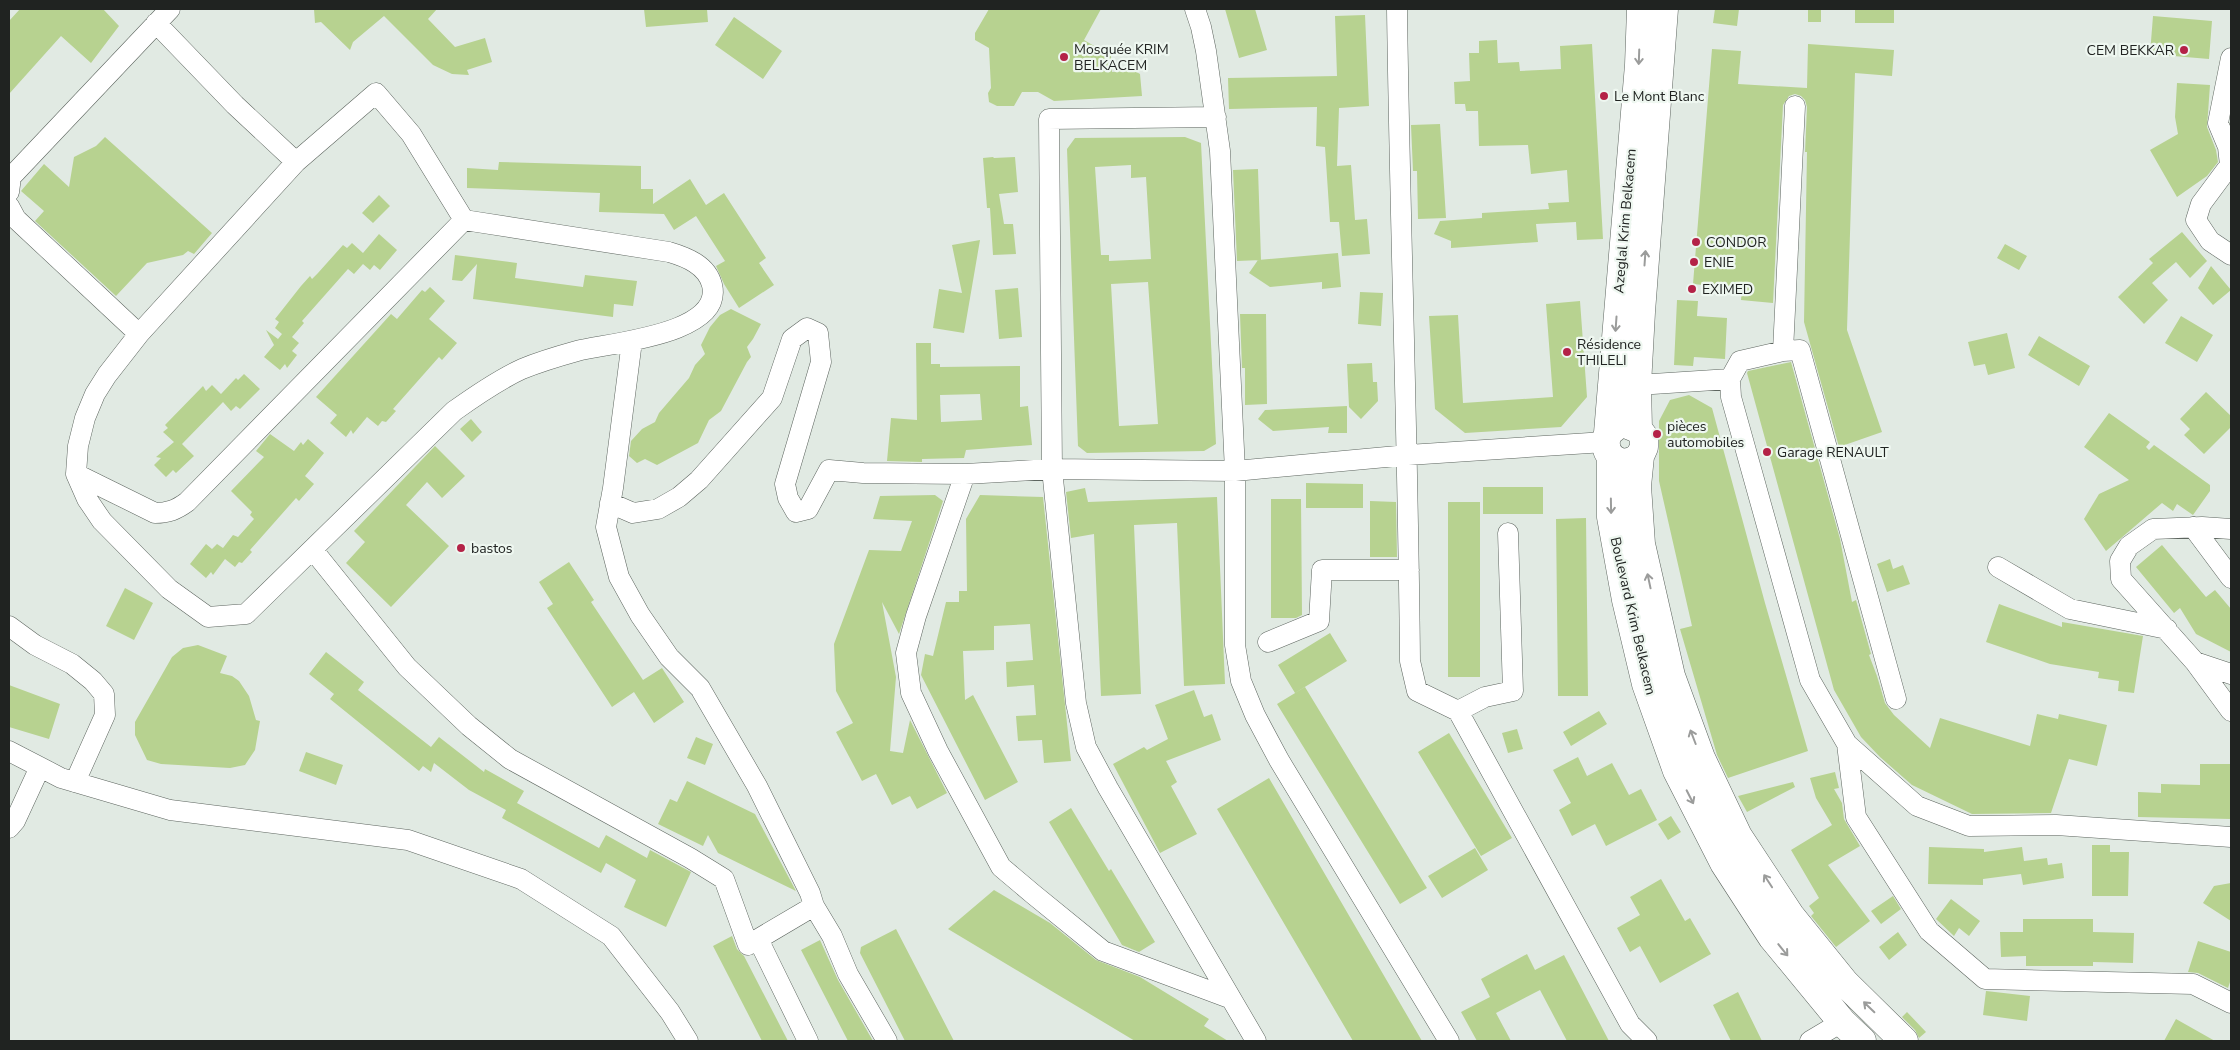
<svg xmlns="http://www.w3.org/2000/svg" width="2240" height="1050" font-family="'Nunito Sans',sans-serif">
  <style>
    .building { fill: #b7d290; fill-rule: evenodd }
    .lines { fill: none; stroke-linecap: round; stroke-linejoin: round }
    .street-casing { stroke: #5d655f; stroke-width: 21 }
    .secondary-casing { stroke: #5d655f; stroke-width: 29 }
    .street { stroke: #fff; stroke-width: 20 }
    .secondary { stroke: #fff; stroke-width: 28 }
    .oneway { stroke: #9b9c9b }
    .poi-dot { fill: #b42247; stroke: #eef7f0; stroke-width: 2 }
    .labels { text-anchor: middle; dominant-baseline: central; stroke-width: 4.5; stroke-linejoin: round; paint-order: stroke }
    .poi-label { font-size: 14px; fill: #202321; stroke: #eef7f0; text-anchor: start }
    .street-label { font-size: 14px; fill: #202321; stroke: #eef7f0 }
  </style>
  <rect width="100%" height="100%" fill="#e1eae3"/>
  <path class="building" d="M20,9H103L119,26L91,63L61,36L9,94V21Z
    M314,9H437L428,19L455,47L485,38L492,62L467,70L469,75L452,74L433,65L384,16L353,42L350,50L321,22L315,23Z
    M644,9H707L708,22L646,27Z
    M989,9H1101L1084,40L1111,56L1112,72L1133,70L1140,74L1142,96L1054,101L1038,92H1022L1014,106H997L989,102L988,93L991,88L989,48L975,40V33Z
    M1225,9H1255L1267,50L1239,58Z
    M1715,9H1739L1737,26L1713,23Z
    M1808,9H1821V22H1808Z
    M1855,9H1894V23H1855Z
    M1365,15L1369,106L1339,108L1337,166L1351,165L1355,220L1367,219L1370,254L1342,256L1339,222H1330L1325,147L1316,146L1317,107L1229,109L1228,78L1337,76L1335,16Z
    M2153,16L2212,21L2209,59L2150,54Z
    M734,17L782,51L763,79L715,45Z
    M1497,40L1498,63L1519,62L1520,71L1561,69L1560,46L1592,44L1603,239L1577,240L1576,222L1536,224L1538,242L1451,248V241L1434,234L1440,221L1482,218V213L1549,209L1548,203L1569,202L1567,170L1531,174L1528,145L1479,146L1478,111H1466L1465,104H1455L1454,82L1470,81L1469,53H1479V41Z
    M1808,44L1894,50L1892,76L1855,73L1847,330L1882,432L1839,447L1804,322L1807,152H1805L1807,107L1805,100L1801,96L1795,94L1789,96L1783,105L1773,303L1741,300L1742,289L1693,284L1712,49L1741,51L1738,84L1807,88Z
    M2177,83L2210,85L2207,127L2216,150L2218,162L2207,176L2177,197L2150,150L2178,134L2175,117Z
    M1440,124L1446,218L1418,219L1417,171H1413L1411,125Z
    M105,137L212,233L194,254L188,251L183,255L147,263L116,296L35,221L44,211L21,191L44,164L69,187L74,157L96,146Z
    M1185,137L1201,143L1216,444L1204,451L1087,453L1078,446L1067,149L1075,138ZM1131,165V178L1146,177L1151,259L1109,261V255H1101L1095,167ZM1148,282L1158,424L1119,426L1111,284Z
    M993,157L994,158L1015,157L1018,192L999,194L1004,224H1013L1016,254L993,255L990,208H987L983,158Z
    M499,162L641,166V189H653V204L690,179L706,205L724,193L766,258L759,263L774,285L739,308L724,284L716,266L725,261L696,216L674,230L664,214L599,212L600,193L467,188V168L498,170Z
    M1258,169L1261,260L1237,261L1233,170Z
    M379,195L390,206L373,223L362,213Z
    M2182,232L2207,261L2190,278L2176,262L2152,283L2168,300L2144,324L2118,297L2153,263L2149,259Z
    M379,234L397,250L380,270L374,265L370,270L363,264L354,274L348,269L302,321L304,323L292,337L299,343L292,351L297,355L287,368L285,364L280,370L264,357L274,345L266,330L278,339L282,334L275,328L279,322L275,319L301,286L310,276L312,279L318,273L343,245L347,248L352,243L363,253Z
    M980,240L964,333L933,328L939,289L962,293L952,245Z
    M2005,244L2027,256L2019,270L1997,258Z
    M1338,253L1341,287L1322,289V282L1270,287L1249,273L1258,260Z
    M455,255L517,263L515,278L583,287L585,275L637,281L633,306L614,304L613,317L473,299L477,264L462,281L452,280Z
    M2211,266L2231,290L2213,305L2198,288Z
    M430,287L445,301L429,319L457,343L442,360L439,357L393,409L396,411L386,422L382,421L378,426L367,417L353,434L351,430L346,437L330,423L337,415L316,397L391,314L397,319L422,290L425,292Z
    M1018,288L1022,337L999,339L995,290Z
    M1360,292L1383,293L1381,326L1358,324Z
    M1677,300L1698,301L1697,316L1727,318L1725,359L1694,357L1693,366L1674,365Z
    M1580,301L1587,397L1561,427L1465,433L1435,409L1429,316L1458,315L1463,403L1553,397L1546,304Z
    M731,309L761,324L753,339L747,347L751,357L747,362L721,411L709,420L698,443L657,465L645,459L637,463L629,456L631,441L642,429L655,422L659,413L689,378L695,365L705,354L701,345L710,327L720,315Z
    M1240,314H1266L1267,404L1245,405V368H1242Z
    M2181,316L2213,335L2197,362L2165,343Z
    M2007,333L2015,368L1988,375L1985,364L1974,366L1968,342Z
    M2039,336L2090,366L2079,386L2028,355Z
    M916,343H931V364H940V367L1020,366V407L1028,406L1032,445L966,450L964,458L922,459V462L887,461L891,418L917,420ZM980,394L982,420L941,422L940,395Z
    M1791,362L1840,539L1852,602L1856,600L1871,654L1869,655L1877,676L1885,703L1894,715L1930,748L1940,718L2030,746L2037,714L2058,719L2059,714L2107,725L2097,766L2069,759L2051,813L1972,814L1912,785L1880,757L1861,737L1834,690L1747,373L1748,371Z
    M1372,363L1373,382H1377L1378,401L1361,419L1349,407L1347,364Z
    M244,374L260,389L240,409L236,406L231,411L223,402L182,444L194,456L176,473L173,470L166,477L154,465L161,458L156,457L174,442L163,432L168,428L165,425L203,386L206,391L212,385L221,394L236,378L238,380Z
    M2206,392L2231,416V427L2204,454L2184,435L2190,429L2180,419Z
    M1689,395L1712,408L1765,603L1808,751L1728,778L1717,755L1680,629L1692,626L1659,481V421L1670,400Z
    M1347,406V433H1328L1329,427L1273,431L1258,419L1265,410Z
    M2109,413L2150,442L2146,447L2149,450L2154,445L2210,485V491L2193,515L2177,504L2173,511L2162,503L2106,551L2084,519L2099,494L2129,480L2084,447Z
    M471,419L482,432L472,442L460,429Z
    M270,434L294,451L301,442L303,445L308,439L324,453L305,476L314,484L299,501L296,498L250,550L252,552L242,563L239,562L235,567L225,559L213,575L211,572L206,578L190,564L206,544L212,549L217,544L223,548L233,535L238,537L254,519L250,515L252,512L231,491L264,457L256,451Z
    M435,446L465,476L442,498L427,482L406,505L449,546L391,607L346,563L365,542L354,531Z
    M1306,483L1363,484V508H1306Z
    M1483,487H1543V514H1483Z
    M1085,488L1088,502L1217,497L1225,684L1184,686L1177,523L1134,525L1141,694L1101,696L1094,534L1071,538L1066,492Z
    M935,495L943,501L899,634L882,602L896,677L890,751L903,753L910,720L947,793L917,809L910,796L892,805L876,774L862,781L836,732L853,723L836,691L834,644L869,550L901,551L912,521L873,519L880,496Z
    M980,495L1043,497L1071,761L1044,763L1042,740L1018,741L1016,716L1036,715L1034,685L1007,687L1006,662L1033,660L1030,624L994,626V650L963,651L965,700L973,695L1018,782L985,800L921,675L925,654L933,656L946,602H959V591H967L966,519Z
    M1271,499H1301L1302,615L1296,618H1271Z
    M1370,501L1396,502L1397,557H1370Z
    M1448,502H1480V677H1448Z
    M1586,518L1588,696H1558L1556,519Z
    M2162,545L2206,597L2215,590L2231,609V652L2196,634L2180,608L2174,613L2136,567Z
    M1890,559L1893,569L1903,565L1910,584L1887,592L1877,564Z
    M569,562L594,600L591,602L643,680L662,668L684,702L654,723L634,692L612,707L547,608L553,604L539,582Z
    M125,588L153,603L134,640L106,626Z
    M1999,604L2062,627V622L2143,636L2134,693L2118,691L2119,681L2098,678L2099,672L2050,664L1986,642Z
    M1330,633L1347,661L1295,693L1278,665Z
    M198,645L227,656L220,673L232,676L239,681L249,696L256,720L260,721L255,750L245,765L230,768L161,764L147,760L135,735V722L172,657L183,648Z
    M326,652L364,682L358,690L431,747L439,737L484,772L485,769L524,791L517,803L599,848L606,835L647,858L650,850L691,872L666,927L624,907L636,880L606,863L601,873L502,818L506,810L469,790L434,763L431,772L423,766L419,771L330,699L334,694L309,674Z
    M9,685L60,704L49,739L9,727Z
    M1305,687L1427,888L1400,904L1277,704Z
    M1194,690L1204,717L1212,714L1221,740L1166,761L1177,782L1171,786L1197,834L1160,853L1113,764L1144,747L1147,750L1168,739L1155,705Z
    M1599,711L1607,724L1571,746L1563,732Z
    M1517,729L1523,749L1508,753L1502,733Z
    M1449,733L1512,838L1481,856L1418,752Z
    M696,737L713,744L705,765L687,758Z
    M306,752L343,765L336,785L299,771Z
    M1578,757L1587,776L1612,763L1629,795L1641,789L1657,820L1606,846L1595,824L1572,836L1559,810L1571,803L1553,770Z
    M2200,764H2231V819L2138,817V792L2161,793V784L2200,785Z
    M1835,772L1839,788L1834,789L1842,803L1844,819L1860,846L1828,865L1870,921L1836,947L1811,916L1814,913L1809,906L1819,898L1791,850L1832,825L1816,798L1810,778Z
    M1269,778L1422,1041H1353L1217,809Z
    M687,781L755,814L796,891L718,853L708,835L703,846L658,824L670,799L677,802Z
    M1793,782L1795,787L1747,812L1738,796Z
    M1071,808L1109,871L1111,869L1155,942L1139,952L1122,945L1049,822Z
    M1671,816L1681,832L1668,840L1658,824Z
    M2092,845H2110V852H2129L2128,896H2092Z
    M1929,847L1984,849V852L2022,847L2024,861L2047,858L2048,865L2062,863L2064,878L2023,885L2021,874L1983,879V885L1928,884Z
    M1475,848L1488,870L1442,898L1428,876Z
    M1661,879L1685,921L1690,918L1711,954L1660,983L1640,946L1630,952L1617,928L1640,915L1630,897Z
    M2231,883V921L2203,903L2214,886Z
    M994,890L1050,923L1096,960L1140,977L1209,1019L1204,1026L1228,1041H1135L948,929Z
    M1893,896L1901,909L1881,924L1871,911Z
    M1951,899L1980,921L1969,936L1959,928L1954,936L1936,919Z
    M2023,919H2093V932L2134,933L2133,963L2093,962V966H2026V956L2001,957L2000,932H2023Z
    M896,929L954,1041H905L860,953L861,947Z
    M1898,932L1907,945L1889,960L1879,947Z
    M732,936L737,949L744,956L788,1041H762L713,946Z
    M820,940L838,980L873,1041H848L801,950Z
    M2198,941L2231,952V979L2228,988L2198,973L2188,972Z
    M1527,954L1535,970L1564,955L1609,1041H1567L1540,990L1496,1013L1511,1041H1477L1461,1012L1490,997L1481,979Z
    M1986,991L2030,996L2027,1021L1983,1015Z
    M1738,992L1762,1041H1731L1713,1005Z
    M1907,1012L1926,1032L1919,1038L1915,1030L1902,1017Z
    M2176,1019L2215,1041H2164Z"/>
  <g class="lines">
    <g class="street-casing">
      <path id="street" d="M1195,9L1201,27L1206,51L1220,151L1235,471V645L1241,681L1255,715L1279,760L1449,1041
        M1397,9C1400,226 1408,443 1410,661L1417,691L1458,711L1485,697L1513,691L1508,533
        M156,23L235,105L296,162
        M2231,58L2218,123L2228,147L2230,165L2201,204L2196,220L2210,241L2231,255
        M376,93L411,134L464,220L669,252C686,257 707,265 712,285C724,335 607,343 577,351C559,356 539,362 522,369C498,380 475,396 454,411L246,614L208,617L169,589L102,521L87,499L76,474L78,446L85,418L95,394L107,375L139,334L296,162Z
        M1216,117L1049,119L1052,469L1076,703L1086,747L1108,788L1256,1041
        M9,192L11,177L170,9
        M9,206L16,219L139,334
        M1783,351L1795,106
        M1637,385L1730,379
        M76,474L155,513C168,513 176,510 187,502L464,220
        M965,474L916,616L906,653L911,693L938,751L1001,867L1033,894L1103,951L1229,998
        M610,503L633,513L658,509L679,497L699,480L772,398L792,339L807,328L818,333L821,362L785,484L788,498L796,512L808,509L829,470L863,473L965,474L1052,469L1235,471L1408,455L1605,442
        M2193,527L2231,578
        M2231,529L2202,527L2153,529L2129,546L2120,561L2121,579L2195,662L2231,711
        M313,550L407,667L469,726L510,759L690,858L724,879L748,945L814,906L810,893L757,786L700,688L669,657L640,615L619,577L606,527L613,488L632,341
        M1998,567L2070,609L2167,629
        M9,626L35,645L72,664L93,681L104,694L105,715L75,782
        M1268,642L1319,621L1322,570H1409
        M2195,662L2231,674
        M1896,699L1800,350L1783,351L1740,361L1730,379L1731,397L1810,680L1847,744L1917,806L1969,826L2056,825L2231,837
        M1458,711L1630,1024L1647,1041
        M1847,744L1856,817L1929,931L1985,979L2193,984L2231,1003
        M9,751L61,778L170,810L408,840L521,879L611,936L670,1012L688,1041
        M9,828L15,821L40,767
        M814,906L832,936L848,974L887,1041
        M758,939L808,1041
        M1810,1041L1842,1022"/>
    </g>
    <g class="secondary-casing">
      <path id="secondary" d="M1638,429L1637,385L1641,312L1664,9
        M1608,433L1639,65L1641,9
        M1640,456C1621,472 1599,455 1608,433L1619,424H1626L1638,429L1644,437V447L1640,456L1637,486L1641,544L1671,676L1701,758L1738,836L1790,915L1845,983L1904,1041
        M1611,458V517L1626,600L1646,684L1677,771L1724,863L1772,937L1842,1022L1862,1041"/>
    </g>
    <use href="#street" class="street"/>
    <use href="#secondary" class="secondary"/>
  </g>
  <defs><path id="oneway-shaft" d="M-6 0H5M1.5-3L5.5 0L1.5 3" fill="none" stroke-width="1.6" stroke-linecap="round" stroke-linejoin="round" transform="scale(1.25)"/></defs>
  <g class="oneway">
    <use href="#oneway-shaft" transform="translate(1639 57) rotate(92)"/>
    <use href="#oneway-shaft" transform="translate(1645 258) rotate(-86)"/>
    <use href="#oneway-shaft" transform="translate(1616 324) rotate(94)"/>
    <use href="#oneway-shaft" transform="translate(1611 506) rotate(89)"/>
    <use href="#oneway-shaft" transform="translate(1649 581) rotate(-102)"/>
    <use href="#oneway-shaft" transform="translate(1693 737) rotate(-111)"/>
    <use href="#oneway-shaft" transform="translate(1690 797) rotate(63)"/>
    <use href="#oneway-shaft" transform="translate(1768 881) rotate(-123)"/>
    <use href="#oneway-shaft" transform="translate(1783 950) rotate(51)"/>
    <use href="#oneway-shaft" transform="translate(1869 1007) rotate(-136)"/>
  </g>
  <g class="poi-dot">
    <circle cx="2184" cy="50" r="5"/>
    <circle cx="1064" cy="57" r="5"/>
    <circle cx="1604" cy="96" r="5"/>
    <circle cx="1696" cy="242" r="5"/>
    <circle cx="1694" cy="262" r="5"/>
    <circle cx="1692" cy="289" r="5"/>
    <circle cx="1567" cy="352" r="5"/>
    <circle cx="1657" cy="434" r="5"/>
    <circle cx="1767" cy="452" r="5"/>
    <circle cx="461" cy="548" r="5"/>
  </g>
  <g class="labels">
    <g class="poi-label">
      <text x="1074" y="49">Mosquée KRIM<tspan x="1074" dy="16">BELKACEM</tspan></text>
      <text x="2174" y="50" text-anchor="end">CEM BEKKAR</text>
      <text x="1614" y="96">Le Mont Blanc</text>
      <text x="1706" y="242">CONDOR</text>
      <text x="1704" y="262">ENIE</text>
      <text x="1702" y="289">EXIMED</text>
      <text x="1577" y="344">Résidence<tspan x="1577" dy="16">THILELI</tspan></text>
      <text x="1667" y="426">pièces<tspan x="1667" dy="16">automobiles</tspan></text>
      <text x="1777" y="452">Garage RENAULT</text>
      <text x="471" y="548">bastos</text>
    </g>
    <g class="street-label">
      <text transform="translate(1625 221) rotate(-85)">Azeglal Krim Belkacem</text>
      <text transform="translate(1633 616) rotate(77)">Boulevard Krim Belkacem</text>
    </g>
  </g>
  <rect width="2240" height="1050" fill="none" stroke="#202321" stroke-width="20"/>
</svg>
